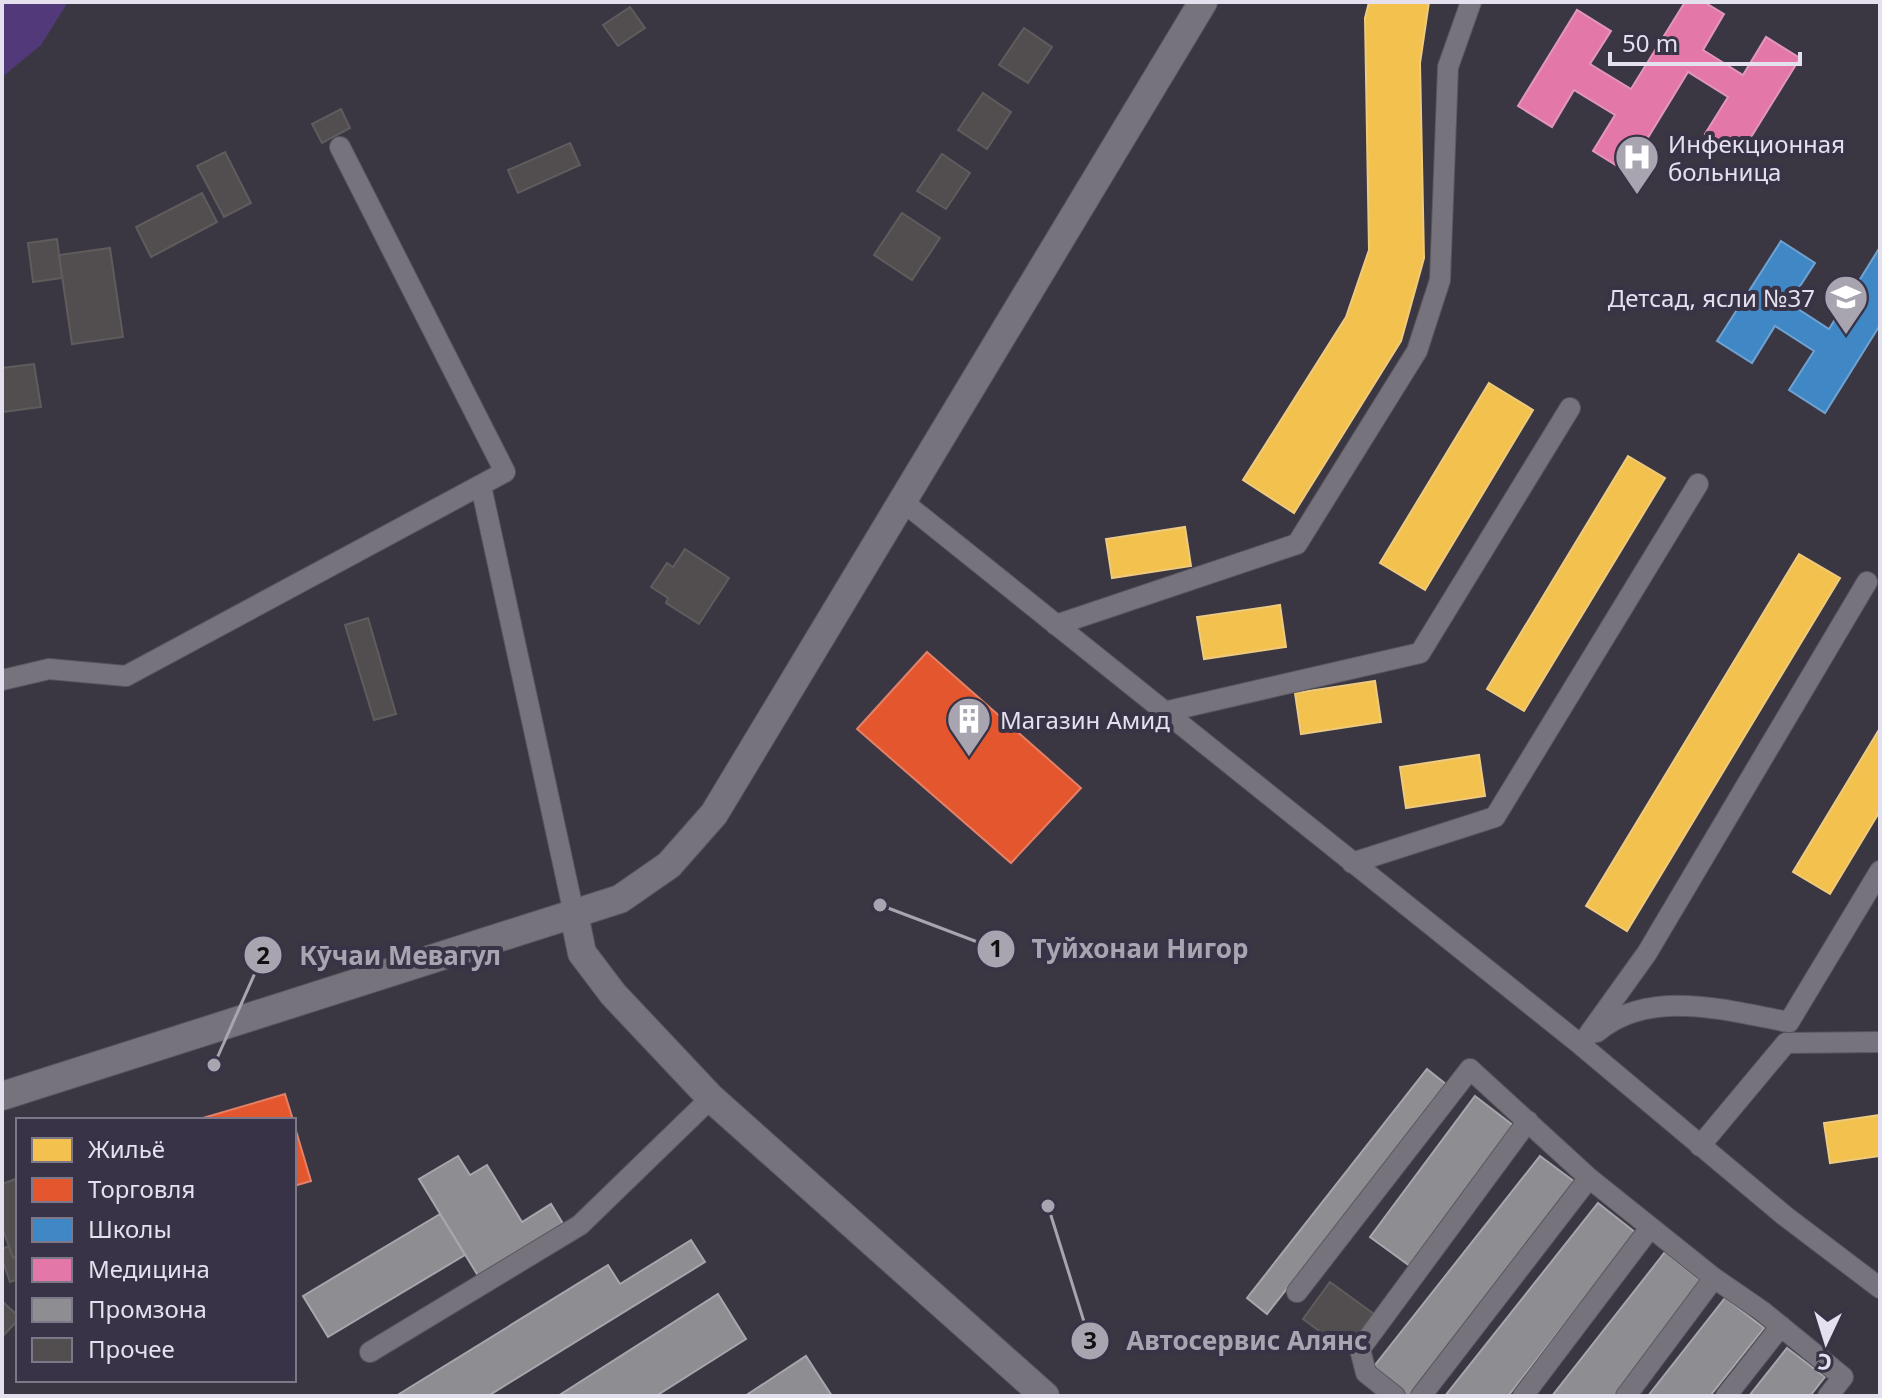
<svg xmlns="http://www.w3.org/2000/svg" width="1882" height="1398" font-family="'Noto Sans',sans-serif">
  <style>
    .water { fill: #523a7a }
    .homes { fill: #f2c14e; stroke: #eeca7e; stroke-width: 2 }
    .shops { fill: #e4572e; stroke: #e48067; stroke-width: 2 }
    .schools { fill: #3f88c5; stroke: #70a2d1; stroke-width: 2 }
    .health { fill: #e377a8; stroke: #e396bd; stroke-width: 2 }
    .industry { fill: #8d8d92; stroke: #a7a6ad; stroke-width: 2 }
    .building { fill: #524e4f; stroke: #605c5d; stroke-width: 2 }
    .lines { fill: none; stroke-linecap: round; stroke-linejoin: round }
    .street-casing { stroke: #595660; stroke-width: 22 }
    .secondary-casing { stroke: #595660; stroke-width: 30 }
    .street { stroke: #76737c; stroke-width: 20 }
    .secondary { stroke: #76737c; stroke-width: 28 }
    .labels { text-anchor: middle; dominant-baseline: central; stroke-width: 8; stroke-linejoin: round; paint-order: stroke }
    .poi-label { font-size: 24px; fill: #e4e0ed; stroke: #383346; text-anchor: start }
    .leader { fill: none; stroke: #a8a5b1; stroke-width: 3 }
    .callout-dot { fill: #a8a5b1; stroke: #383346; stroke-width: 3 }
    .mark-label { font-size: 24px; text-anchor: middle; font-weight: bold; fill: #111 }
    .callout-label { font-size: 26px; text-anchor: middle; font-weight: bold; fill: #a8a5b1; stroke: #383346; stroke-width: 8; stroke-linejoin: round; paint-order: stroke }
  </style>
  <rect width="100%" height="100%" fill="#3a3742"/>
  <path class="water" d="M2,2H68L41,45L2,77Z"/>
  <path class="homes" d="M1369,2H1429L1420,63L1424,258L1401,341L1294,513L1243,480L1346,317L1369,250L1365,18Z
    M1489,383L1533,410L1425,590L1380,563Z
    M1628,456L1665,478L1524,711L1487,689Z
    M1185,527L1191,566L1112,578L1106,539Z
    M1799,554L1840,578L1627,931L1586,906Z
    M1280,605L1286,647L1204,659L1197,617Z
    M1375,681L1381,722L1301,734L1295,693Z
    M1880,728V811L1830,894L1793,872Z
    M1479,755L1485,796L1406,808L1400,767Z
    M1880,1115V1156L1830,1163L1824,1123Z"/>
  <path class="shops" d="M927,652L1081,788L1011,863L857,729Z
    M285,1094L293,1120H196Z
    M294,1124L311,1181L294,1186Z"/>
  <path class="schools" d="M1781,241L1815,263L1789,303L1829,329L1880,247V325L1825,413L1789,390L1814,351L1775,326L1752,363L1717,341Z"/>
  <path class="health" d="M1685,2H1704L1724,14L1703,50L1743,75L1766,37L1800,58L1740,155L1705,134L1728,97L1688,72L1627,172L1593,151L1615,115L1574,90L1552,127L1518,106L1577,10L1611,31L1590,64L1631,89Z"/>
  <path class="industry" d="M1427,1069L1447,1085L1267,1314L1247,1298Z
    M1475,1096L1514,1126L1410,1266L1370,1237Z
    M458,1156L470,1175L487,1165L522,1222L551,1204L565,1227L480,1279L419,1179Z
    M1540,1156L1579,1185L1413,1396H1404L1371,1370Z
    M1598,1203L1636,1233L1508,1396H1445Z
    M440,1214L465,1255L328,1337L303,1296Z
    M691,1240L705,1262L488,1396H396L608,1265L620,1284Z
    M1665,1252L1703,1283L1614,1396H1552Z
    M718,1294L746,1339L656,1396H558Z
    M1725,1298L1764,1328L1710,1396H1648Z
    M1787,1348L1825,1377L1810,1396H1749Z
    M806,1356L832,1396H745Z"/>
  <path class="building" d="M630,7L645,28L618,46L603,25Z
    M1024,28L1052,47L1028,83L999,65Z
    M983,93L1011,112L987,149L958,130Z
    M341,109L350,128L322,143L312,124Z
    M570,143L580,165L518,193L508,170Z
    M225,152L251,203L224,217L197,166Z
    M942,154L970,173L946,209L917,191Z
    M202,193L217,222L151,257L136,227Z
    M902,213L940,238L912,280L874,255Z
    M57,239L62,278L33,282L28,243Z
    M110,248L123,337L72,344L59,255Z
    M34,364L41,407L2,412V368Z
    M685,549L729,578L699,624L666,603L668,598L651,587L667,563L673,567Z
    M368,618L396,714L374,720L345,625Z
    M18,1178V1256L13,1258L2,1227V1184Z
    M9,1246L13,1258L18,1256V1279L10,1282L2,1259V1249Z
    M1330,1282L1374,1314L1347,1351L1303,1319Z
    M2,1301L18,1316V1320L2,1337Z"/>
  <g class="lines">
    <g class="street-casing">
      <path id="street" d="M481,486L574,914
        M902,501L1581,1045L1785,1216L1880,1288
        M1056,625L1297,544L1417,351L1440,280L1448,67L1471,2
        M2,680L49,669L126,676L505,472L340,147
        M1164,712L1420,653L1570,408
        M1352,863L1495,817L1698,484
        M1597,1032C1650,987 1727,1011 1789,1022L1880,871
        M1581,1045L1647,953L1867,582
        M1700,1146L1786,1043L1880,1042
        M1297,1292L1470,1069L1589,1178L1714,1278L1762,1311L1843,1377L1828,1396
        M370,1352L580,1225L711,1098
        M1395,1396L1366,1373L1360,1349L1528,1121
        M1421,1396L1589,1178
        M1523,1396L1650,1228
        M1626,1396L1714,1278
        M1726,1396L1781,1326"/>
    </g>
    <g class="secondary-casing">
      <path id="secondary" d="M574,914L582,953L613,994L711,1098L1045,1396
        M2,1096L620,899L669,865L714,814L1203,2"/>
    </g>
    <use href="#street" class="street"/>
    <use href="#secondary" class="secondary"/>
  </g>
  <defs>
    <g id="hospital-pin" transform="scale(2.3)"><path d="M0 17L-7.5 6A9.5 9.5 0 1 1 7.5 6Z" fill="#a8a5b1" stroke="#383346"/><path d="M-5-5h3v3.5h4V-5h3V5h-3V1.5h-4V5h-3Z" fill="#fff"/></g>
    <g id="school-pin" transform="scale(2.3)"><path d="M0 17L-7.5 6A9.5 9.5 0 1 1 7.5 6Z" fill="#a8a5b1" stroke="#383346"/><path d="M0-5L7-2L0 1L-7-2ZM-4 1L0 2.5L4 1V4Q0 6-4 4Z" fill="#fff"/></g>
    <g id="building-pin" transform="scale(2.3)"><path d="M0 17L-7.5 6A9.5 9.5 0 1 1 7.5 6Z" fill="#a8a5b1" stroke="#383346"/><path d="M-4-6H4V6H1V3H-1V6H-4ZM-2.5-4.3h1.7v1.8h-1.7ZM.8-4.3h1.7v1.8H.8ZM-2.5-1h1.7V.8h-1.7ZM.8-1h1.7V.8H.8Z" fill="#fff"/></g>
  </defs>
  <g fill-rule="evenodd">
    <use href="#hospital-pin" x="1637" y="157"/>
    <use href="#school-pin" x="1846" y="297"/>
    <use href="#building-pin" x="969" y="719"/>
  </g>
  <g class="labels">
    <g class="poi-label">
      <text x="1668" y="143">Инфекционная<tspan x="1668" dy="28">больница</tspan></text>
      <text x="1815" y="297" text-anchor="end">Детсад, ясли №37</text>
      <text x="1000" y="719">Магазин Амид</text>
    </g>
  </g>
  <path class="leader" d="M880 905L996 949M214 1065L263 955M1048 1206L1090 1341"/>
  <g class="callout-dot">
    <circle cx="880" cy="905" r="8"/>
    <circle cx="214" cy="1065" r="8"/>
    <circle cx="1048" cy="1206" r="8"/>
    <circle cx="996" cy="949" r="20"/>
    <circle cx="263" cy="955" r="20"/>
    <circle cx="1090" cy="1341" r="20"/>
  </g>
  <g class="mark-label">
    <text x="996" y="957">1</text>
    <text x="263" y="964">2</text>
    <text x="1090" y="1349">3</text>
  </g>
  <g class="callout-label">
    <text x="1140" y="958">Туйхонаи Нигор</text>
    <text x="400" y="965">Кӯчаи Мевагул</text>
    <text x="1247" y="1350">Автосервис Алянс</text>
  </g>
  <rect width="1882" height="1398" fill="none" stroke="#e4e0ed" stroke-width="8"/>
  <rect x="16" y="1118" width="280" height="264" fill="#383346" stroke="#7d7889" stroke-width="2"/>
  <rect x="32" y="1138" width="40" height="24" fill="#f2c14e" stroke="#7d7889" stroke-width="2"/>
  <text x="88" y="1158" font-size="24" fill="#e4e0ed">Жильё</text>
  <rect x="32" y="1178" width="40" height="24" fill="#e4572e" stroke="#7d7889" stroke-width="2"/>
  <text x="88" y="1198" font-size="24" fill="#e4e0ed">Торговля</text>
  <rect x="32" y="1218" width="40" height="24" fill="#3f88c5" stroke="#7d7889" stroke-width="2"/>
  <text x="88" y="1238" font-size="24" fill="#e4e0ed">Школы</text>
  <rect x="32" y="1258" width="40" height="24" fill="#e377a8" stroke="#7d7889" stroke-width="2"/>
  <text x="88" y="1278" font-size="24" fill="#e4e0ed">Медицина</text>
  <rect x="32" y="1298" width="40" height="24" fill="#8d8d92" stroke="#7d7889" stroke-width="2"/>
  <text x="88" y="1318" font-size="24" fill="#e4e0ed">Промзона</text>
  <rect x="32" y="1338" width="40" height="24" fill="#524e4f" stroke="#7d7889" stroke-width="2"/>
  <text x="88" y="1358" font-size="24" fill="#e4e0ed">Прочее</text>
  <g transform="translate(1826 1342) rotate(184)" stroke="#383346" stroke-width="6" paint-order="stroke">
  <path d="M0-6L14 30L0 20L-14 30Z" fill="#e4e0ed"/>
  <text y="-12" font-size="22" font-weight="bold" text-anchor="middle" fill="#e4e0ed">С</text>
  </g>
  <path d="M1610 52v12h190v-12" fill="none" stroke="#e4e0ed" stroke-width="4"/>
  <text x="1622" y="52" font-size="24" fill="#e4e0ed" stroke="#383346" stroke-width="6" paint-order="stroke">50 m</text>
</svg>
